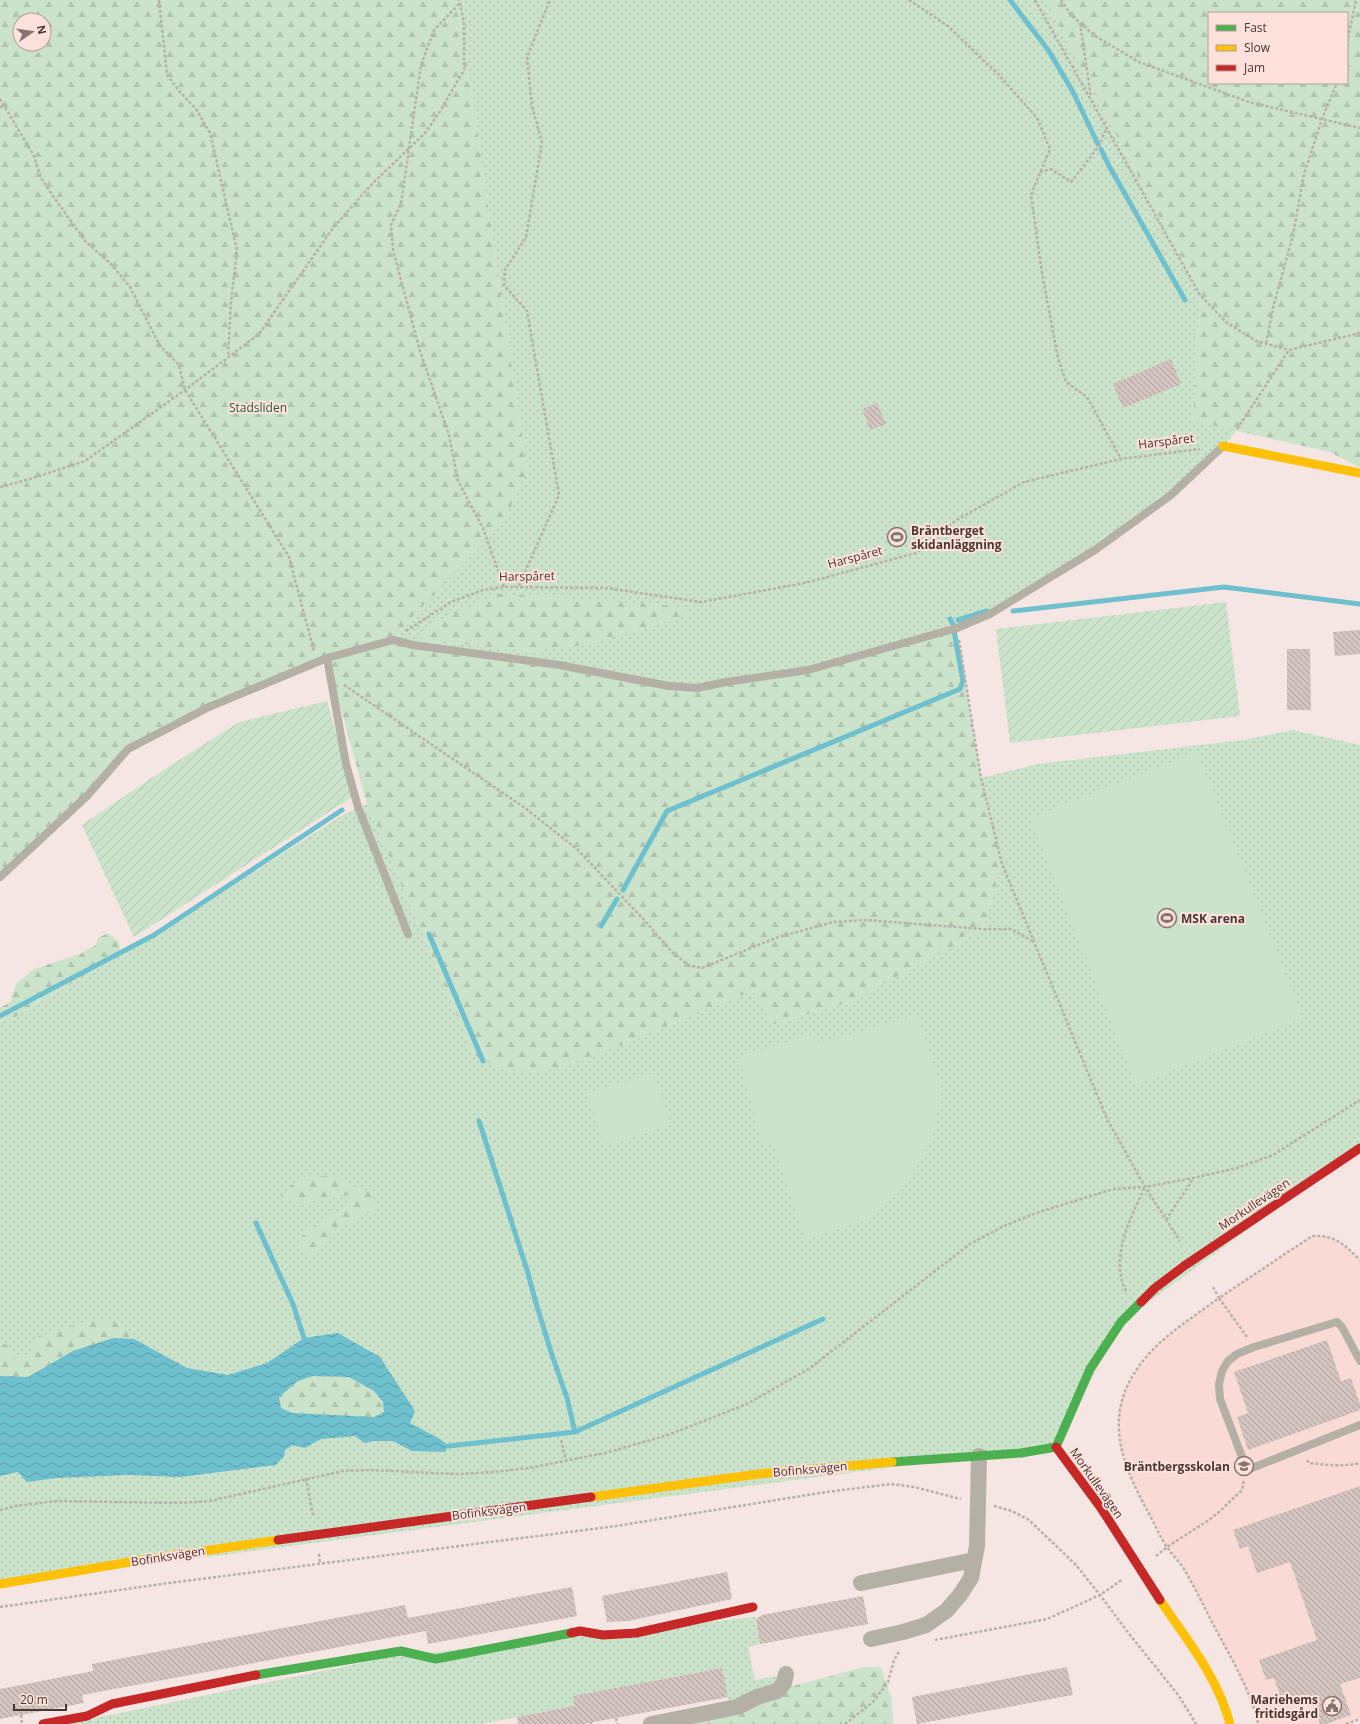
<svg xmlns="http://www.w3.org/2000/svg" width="1360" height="1724" font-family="'Open Sans',sans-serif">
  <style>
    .built { fill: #fadad4 }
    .grass { fill: url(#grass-dots); fill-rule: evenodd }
    .forest { fill: url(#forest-firs); fill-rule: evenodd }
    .garden { fill: url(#garden-furrows) }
    .pitch { fill: #cae3ca }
    .water { fill: url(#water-waves); fill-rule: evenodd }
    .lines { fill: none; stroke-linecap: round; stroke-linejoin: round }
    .stream { stroke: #6ec0cf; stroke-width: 5 }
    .building { fill: url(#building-back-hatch) }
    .path { stroke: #b8b1aa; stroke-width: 2.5; stroke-dasharray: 3 2; stroke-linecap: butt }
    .lane { stroke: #b5b0a5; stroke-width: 8 }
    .street { stroke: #b5b0a5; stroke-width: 16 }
    .fast { stroke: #4caf50; stroke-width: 9 }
    .slow { stroke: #ffc107; stroke-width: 9 }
    .jam { stroke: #c62828; stroke-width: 9 }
    .labels { text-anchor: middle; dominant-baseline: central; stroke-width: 4; stroke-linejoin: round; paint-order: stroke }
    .park-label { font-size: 12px; fill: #245c38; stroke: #fee1db }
    .street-label { font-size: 12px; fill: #493733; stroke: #fee1db }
    .poi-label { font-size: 12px; font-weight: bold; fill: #493733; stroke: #fee1db; text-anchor: start }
  </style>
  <defs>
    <pattern id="grass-dots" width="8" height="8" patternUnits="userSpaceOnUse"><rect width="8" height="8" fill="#cae3ca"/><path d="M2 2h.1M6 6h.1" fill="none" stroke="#afc3ae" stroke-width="1.8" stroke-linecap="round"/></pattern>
    <pattern id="forest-firs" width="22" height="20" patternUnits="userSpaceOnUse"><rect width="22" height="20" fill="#cae3ca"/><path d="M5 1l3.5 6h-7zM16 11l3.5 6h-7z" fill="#afc3ae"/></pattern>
    <pattern id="garden-furrows" width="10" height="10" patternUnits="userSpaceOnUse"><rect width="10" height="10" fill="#cae3ca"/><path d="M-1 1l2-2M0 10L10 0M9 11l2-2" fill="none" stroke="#afc3ae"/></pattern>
    <pattern id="water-waves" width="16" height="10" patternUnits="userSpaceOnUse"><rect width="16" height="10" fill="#6ec0cf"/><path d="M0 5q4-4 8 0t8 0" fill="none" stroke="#5c9da9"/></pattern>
    <pattern id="building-back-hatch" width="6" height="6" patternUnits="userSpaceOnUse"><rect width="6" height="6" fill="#d3c4bf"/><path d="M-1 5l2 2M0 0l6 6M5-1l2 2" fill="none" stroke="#ada09c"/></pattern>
  </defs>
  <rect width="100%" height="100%" fill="#f6e6e3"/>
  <path class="built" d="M1312,1236H1326L1345,1245L1360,1260V1719L1346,1724H1258L1256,1714L1234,1663L1183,1568L1167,1547L1133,1483L1122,1449L1118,1425L1119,1407L1126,1390L1139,1366L1160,1342L1219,1298Z"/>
  <path class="grass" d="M458,0H1046L1200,295L1193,421L1236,431L1223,446L1170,495L1095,550L990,614L808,670L697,688L393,640L527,471ZM675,620L585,645L529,651L464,644L424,642Z
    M1293,730L1360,745V1148L1121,1322L1056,1447L979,1456L0,1584V1026L131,948L151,939L344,814L367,804L474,1055L562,1069L754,990L772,1025L853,1001L983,929L1002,864L981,778L1038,764L1243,740Z
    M755,1617L760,1644L748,1647L755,1680L782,1675L781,1681L729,1705L722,1668L574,1696L578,1724L553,1710L481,1724H67L390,1657Z"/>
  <path class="forest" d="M0,0H458L527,471L503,524L411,618L393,639L697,688L808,670L957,628L981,778L1002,864L983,929L853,1001L772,1025L754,990L562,1069L511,1073L474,1055L367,804L327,659L209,707L128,749L88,795L0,877ZM20,20H44V44H20Z
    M1046,0H1360V468L1330,452L1193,421L1200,295ZM1209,13H1347V83H1209Z
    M499,594L678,606L691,613L675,620L585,645L529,651L464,644L424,642L420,634L447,615Z
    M108,933L119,942L121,954L0,1026V1008L10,1002L16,984L34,969L80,954L96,945L98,938Z
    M309,1174L343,1178L352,1185L372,1192L375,1208L360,1218L333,1231L311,1256L298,1244L305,1232L350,1204L348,1195L307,1203L285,1201L280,1194L286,1191L297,1180Z
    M105,1320L123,1325L134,1339L113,1338L73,1351L28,1377L0,1376V1343L7,1345L14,1358L29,1354L39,1336L88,1321Z
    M313,1376L349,1377L374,1391L383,1402L384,1412L374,1417L292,1413L281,1408L279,1397L298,1381Z
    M864,1667H881L892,1700L893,1724H651Z"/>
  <path class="garden" d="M1226,602L1240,716L1010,743L996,629Z
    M327,701L354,796L134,937L82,825L165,769L239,722Z"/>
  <path class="pitch" d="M1197,752L1303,1018L1136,1085L1030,818Z
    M918,1015L942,1091L932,1140L903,1189L868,1220L806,1239L772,1142L762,1143L738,1057L812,1034L819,1043Z
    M653,1073L670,1125L605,1147L587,1094Z"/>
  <path class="water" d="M338,1333L380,1357L415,1411L410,1423L440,1439L449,1446L445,1452L412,1451L393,1441H373L365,1443L355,1436L321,1439L305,1448L293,1445L285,1450L284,1456L276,1465L180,1477L128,1475L56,1478L27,1482L18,1472L0,1476V1376L28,1377L73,1351L113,1338L134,1339L187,1368L228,1375L267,1363L304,1338ZM313,1376L349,1377L374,1391L383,1402L384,1412L374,1417L292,1413L281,1408L279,1397L298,1381Z"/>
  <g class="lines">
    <path class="stream" d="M1010,0L1049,51L1073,92L1098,144
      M1101,149L1108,164L1185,300
      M1013,611L1224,587L1360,604
      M950,619L953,624
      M958,620L987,611
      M623,890L667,811L960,689L963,681L954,631
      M601,926L617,899
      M429,934L483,1061
      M0,1016L154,935L342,810
      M479,1121L527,1270L536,1303L552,1355L567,1398L575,1432
      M256,1223L293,1304L304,1338
      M449,1446L575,1432L823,1319"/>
  </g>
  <path class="building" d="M1171,359L1181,384L1123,408L1113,384Z
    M877,403L886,424L870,430L862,409Z
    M1360,630V654L1335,656L1333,632Z
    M1287,649H1310L1311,710H1287Z
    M1327,1340L1341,1381L1351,1378L1360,1404V1410L1248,1450L1237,1417L1248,1413L1234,1372Z
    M1360,1486V1678L1340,1684L1351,1715L1326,1724H1320L1310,1695L1283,1704L1274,1678L1266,1680L1259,1660L1317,1640L1290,1562L1257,1573L1248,1546L1240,1549L1233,1530Z
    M727,1572L732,1599L628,1621L607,1622L602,1596Z
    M572,1587L577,1616L428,1644L426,1631L82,1695L84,1703L0,1719V1689L93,1671L92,1664L405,1605L408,1618Z
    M863,1596L868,1624L760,1644L756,1619L762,1615Z
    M1067,1667L1073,1695L917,1724L912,1697Z
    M722,1668L728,1697L583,1724H518L517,1717L575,1706L573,1696Z"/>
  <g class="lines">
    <path class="path" d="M159,0L167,75L180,92L196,109L210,133L237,250L231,302L228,357
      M909,0L948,26L999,75L1037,118L1050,149L1031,195L1042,273L1058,358L1066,382L1087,397L1121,459
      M1035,0L1200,295L1226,322L1256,341L1289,350
      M1061,0L1071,15L1095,36L1139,62L1249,102L1360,128
      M459,4L434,30L421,65L401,204L391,225L393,250L420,351L449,435L458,481L483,528L504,587
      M1080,23L1091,97
      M1347,43L1356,0
      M0,99L34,156L41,178L53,196L86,242L111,264L130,287L160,346L179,365L185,390L289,557L314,651
      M0,107L6,106
      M1040,172L1051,169L1071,182L1099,146L1107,127
      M1266,343L1274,304L1293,235L1304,174L1322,119L1337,83
      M1237,429L1289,350L1360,333
      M0,487L30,479L85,461L185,390L259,334L333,228L370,186L425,133L439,113L464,70V22L459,0
      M519,586L559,495L527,311L504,285L505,270L526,237L542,142L532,106L527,57L550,0
      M406,631L451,602L483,590L504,587L606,588L701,602L805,583L916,553L955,521L1024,482L1121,459L1200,449
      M959,640L981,778L1002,864L1107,1119L1145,1187L1180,1241
      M344,685L525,808L578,850L645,921L671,951L688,965L702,968L778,937L834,922L866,920L983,929H1011L1034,942
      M1166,1220L1193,1179
      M1213,1287L1219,1298C1192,1318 1159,1338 1139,1366C1103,1416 1121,1462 1147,1510C1154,1522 1159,1536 1167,1547C1172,1555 1179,1561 1184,1569C1195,1588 1205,1608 1215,1628C1229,1654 1253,1695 1258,1724
      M1126,1291C1109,1258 1131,1217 1145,1187
      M1247,1337L1219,1298L1312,1236C1335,1235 1344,1244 1360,1260
      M561,1440L566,1461
      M1307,1460L1309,1463C1326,1465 1343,1467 1360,1463
      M306,1478L313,1515
      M994,1506L1012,1511L1029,1520L1076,1565L1100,1595L1130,1635L1179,1696L1196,1724
      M0,1510L16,1506L57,1501L177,1503L210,1501L343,1471L370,1470L457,1474L494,1472L529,1468L605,1453L668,1435L747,1404L810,1368L970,1244L1002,1227L1036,1213L1113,1189L1145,1187L1193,1178L1237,1168L1273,1155L1360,1100
      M319,1554L320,1564
      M1156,1556L1167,1547L1209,1520L1219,1512L1242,1490L1244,1480
      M0,1607L169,1583L616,1526L826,1492L891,1484L914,1487L961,1499
      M935,1640L1047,1619L1100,1595L1123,1579
      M21,1715L22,1724
      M616,1718L617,1724
      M591,1722V1724
      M845,1724L873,1702L888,1682L894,1660L900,1650
      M1346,1724L1360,1719"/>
    <path class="lane" d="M327,658L346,764L358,807L408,934
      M0,877L88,795L128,749L209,707L327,658L393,640L413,645L559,665L669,686L697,688L726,682L808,670L957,628L990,614L1095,550L1171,495L1222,447
      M1360,1361L1342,1327L1337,1322L1254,1347L1237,1354L1228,1361L1222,1371L1219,1384L1220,1399L1247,1470L1360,1425"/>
    <path class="street" d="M861,1583L974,1560
      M871,1639L903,1632L926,1625L946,1611L960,1595L971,1578L977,1546L979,1456
      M651,1724L737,1707L757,1697L777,1691L784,1683L786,1674"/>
    <path class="fast" d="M1056,1447L1090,1369L1121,1322L1141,1302
      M892,1462L1021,1453L1056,1447
      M256,1675L401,1651L436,1659L571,1633"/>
    <path class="slow" d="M1223,446L1360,473
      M591,1497L758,1474L892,1462
      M0,1584L142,1560L278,1540
      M1160,1600C1186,1639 1218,1677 1230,1724"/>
    <path class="jam" d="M1141,1302L1155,1288L1184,1266L1360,1148
      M1056,1447L1101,1508L1160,1600
      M278,1540L591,1497
      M571,1633L580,1631L603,1635L636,1633L753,1607
      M43,1724L87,1716L112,1704L256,1675"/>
  </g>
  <defs>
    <g id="stadium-ring" transform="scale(1)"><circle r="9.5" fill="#fee1db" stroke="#867471" stroke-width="1.5"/><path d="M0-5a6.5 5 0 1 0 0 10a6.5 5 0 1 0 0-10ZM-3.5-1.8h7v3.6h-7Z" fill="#867471"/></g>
    <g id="school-ring" transform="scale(1)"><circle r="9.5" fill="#fee1db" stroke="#867471" stroke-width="1.5"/><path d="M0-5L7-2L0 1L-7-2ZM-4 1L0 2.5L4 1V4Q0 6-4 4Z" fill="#867471"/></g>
    <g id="civic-ring" transform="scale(1)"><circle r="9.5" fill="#fee1db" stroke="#867471" stroke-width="1.5"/><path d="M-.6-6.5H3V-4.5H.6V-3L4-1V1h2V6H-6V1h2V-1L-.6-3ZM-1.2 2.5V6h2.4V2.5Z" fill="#867471"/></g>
  </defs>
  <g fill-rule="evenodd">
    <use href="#stadium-ring" x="897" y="537"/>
    <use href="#stadium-ring" x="1167" y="918"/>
    <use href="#school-ring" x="1244" y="1466"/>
    <use href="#civic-ring" x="1332" y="1706"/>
  </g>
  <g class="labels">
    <g class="park-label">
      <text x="258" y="407">Stadsliden</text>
    </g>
    <g class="street-label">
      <text transform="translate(1166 441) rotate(-7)">Harspåret</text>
      <text transform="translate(855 557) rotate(-15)">Harspåret</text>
      <text transform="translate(527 576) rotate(-1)">Harspåret</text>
      <text transform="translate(1254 1204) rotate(-34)">Morkullevägen</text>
      <text transform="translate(810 1469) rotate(-5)">Bofinksvägen</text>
      <text transform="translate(1097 1483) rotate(55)">Morkullevägen</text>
      <text transform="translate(489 1511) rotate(-7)">Bofinksvägen</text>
      <text transform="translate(168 1556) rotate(-9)">Bofinksvägen</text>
    </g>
    <g class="poi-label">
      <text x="911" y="530">Bräntberget<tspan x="911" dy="14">skidanläggning</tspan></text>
      <text x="1181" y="918">MSK arena</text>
      <text x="1230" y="1466" text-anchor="end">Bräntbergsskolan</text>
      <text x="1318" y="1699" text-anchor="end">Mariehems<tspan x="1318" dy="14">fritidsgård</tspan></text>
    </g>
  </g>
  <rect x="1208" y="12" width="140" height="72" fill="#fee1db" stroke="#b69d98"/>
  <rect x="1216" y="25" width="20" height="6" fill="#4caf50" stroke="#b69d98"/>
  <text x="1244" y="32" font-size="12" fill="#493733">Fast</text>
  <rect x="1216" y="45" width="20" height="6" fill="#ffc107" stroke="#b69d98"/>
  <text x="1244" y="52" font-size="12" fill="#493733">Slow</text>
  <rect x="1216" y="65" width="20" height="6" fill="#c62828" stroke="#b69d98"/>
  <text x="1244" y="72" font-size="12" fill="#493733">Jam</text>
  <g transform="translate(32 32) rotate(77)"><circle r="19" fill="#fee1db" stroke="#b69d98"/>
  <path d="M0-3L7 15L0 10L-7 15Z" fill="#867471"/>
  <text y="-6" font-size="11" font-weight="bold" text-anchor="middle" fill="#493733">N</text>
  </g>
  <path d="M14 1704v6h52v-6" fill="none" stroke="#493733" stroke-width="2"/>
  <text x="20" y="1704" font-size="12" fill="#493733" stroke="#fee1db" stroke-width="3" paint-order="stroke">20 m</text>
</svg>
